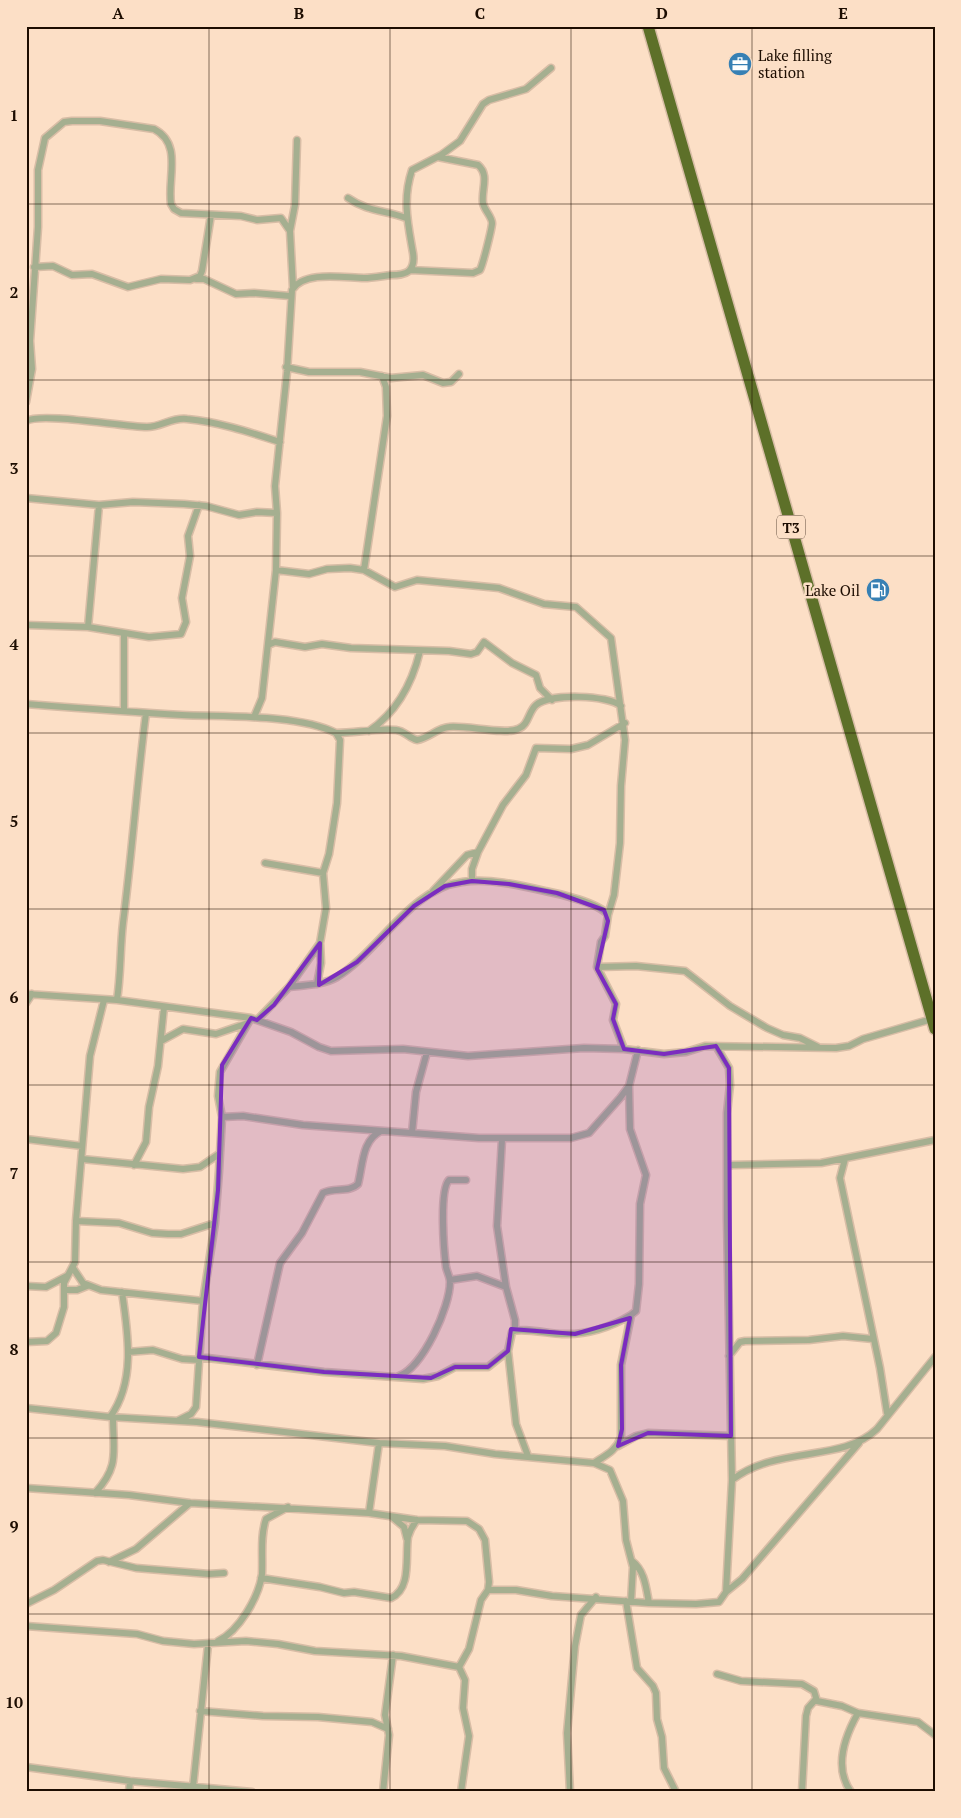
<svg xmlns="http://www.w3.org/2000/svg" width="961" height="1818" font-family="'PT Serif',serif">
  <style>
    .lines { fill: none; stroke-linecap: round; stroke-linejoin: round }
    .street-casing { stroke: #d8bda6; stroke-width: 9 }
    .highway-casing { stroke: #d8bda6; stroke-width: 14 }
    .street { stroke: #a5af90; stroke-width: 6 }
    .highway { stroke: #5d7029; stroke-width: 11 }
    .marked { fill: #7b2cbf; fill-opacity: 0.2; stroke: #7b2cbf; stroke-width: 4; stroke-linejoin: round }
    .grid { fill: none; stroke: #1d0d01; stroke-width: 1; stroke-opacity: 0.55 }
    .labels { text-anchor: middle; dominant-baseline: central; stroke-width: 5; stroke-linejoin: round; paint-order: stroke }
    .shield { fill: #fcdfc6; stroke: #604c3c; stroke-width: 1 }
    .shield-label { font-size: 14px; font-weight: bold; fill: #1d0d01 }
    .poi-label { font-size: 15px; fill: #1d0d01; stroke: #fcdfc6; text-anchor: start }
    .neatline { fill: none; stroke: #1d0d01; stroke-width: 2 }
    .grid-label { font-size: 16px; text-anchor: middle; font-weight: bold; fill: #1d0d01 }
  </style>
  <rect width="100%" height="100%" fill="#fcdfc6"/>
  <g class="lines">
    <g class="street-casing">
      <path id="street" d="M348,198C368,212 385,210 406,218
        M290,231L295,205L297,140
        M34,267L53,266L72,275L92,274L128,287L161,279L190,280L200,276L202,271L211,215
        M410,270L473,273L480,270C483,264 491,232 492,224C493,218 484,210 483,203C481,190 490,175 478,165L438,157
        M196,279H204L236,294L254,293L290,296
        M286,367L309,372H360L391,378L423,375L443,383L451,382L459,374
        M26,402L32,369L30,341L38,227V170L45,138L64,122L72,121H100L154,129C183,144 167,178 171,204L174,209L181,213L241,216L257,220L281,218L290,231L293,287
        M26,421C43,412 122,427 147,427C161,427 172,417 187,419C219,422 249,432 280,442
        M26,498L99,505L133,502L184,504L206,506L239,515L257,512L277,513
        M276,570L309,574L327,569L350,568L364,570L395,587L417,580L499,588L544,604L576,607L611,638L625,740L621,786L620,843L614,895L608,915
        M364,570L387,416L386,387L382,376
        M26,625L88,627L149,637L181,634L186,622L182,598L190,556L188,536L199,505
        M88,627L99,505
        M268,645L275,642L305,647L322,644L351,648L449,651L471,654L477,652L484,642L512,663L536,675L540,688L552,700
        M26,704C78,708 130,712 182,715C225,717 298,714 336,733L340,740L337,803L329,854L323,873L326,908L320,943L289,987L257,1020
        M124,711V634
        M254,717L262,698L276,570L277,513L275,486L287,372L292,290C304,270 345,278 364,278C373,278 382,276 391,275C397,275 404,275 409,271C414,266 414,259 413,253C408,224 402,200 412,170L441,155L460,141L483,104L489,100L526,89L551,68
        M369,731C397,712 412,684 420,651
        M336,733C356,733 377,728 396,730C405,731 409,738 417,740C429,738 437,728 449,727C466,725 504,735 518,729C529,725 528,712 536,705C550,693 609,695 621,706
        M265,863L323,873
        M472,881V869L478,852L503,805L526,775L536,748L571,749L588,745L625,723
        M433,891L467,855L478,852
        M597,967L636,966L685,971L730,1006L767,1028L783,1035L800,1038L818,1047
        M317,984L321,963L320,943
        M289,987C305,985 323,985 337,977C379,951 411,888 462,882C489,878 519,885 545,891C561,894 599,903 608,915L605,936L601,942L597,967L616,1004L613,1020L624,1049
        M26,994L117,1000L251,1018L291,1032L319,1047L331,1051L403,1049L468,1056L584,1048L624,1049L664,1054L686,1052L705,1046L836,1048L849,1046L863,1039L932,1019
        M117,1000C121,974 120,949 123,923C132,853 137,783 146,713
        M26,1003L32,994
        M161,1041L183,1029L216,1034L248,1023
        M222,1117L243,1116L303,1125L479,1138H571L589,1133L620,1098L629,1086L638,1050
        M412,1133L416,1092L427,1052
        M26,1139L82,1146
        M502,1139L497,1226L506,1287L515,1320V1330
        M82,1159L183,1169L200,1167L219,1154
        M845,1159L840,1178L880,1368L887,1413
        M134,1165L146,1142L149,1107L158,1066L164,1007
        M727,1167L732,1165L821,1163L935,1140
        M76,1221L119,1223L152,1233L168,1234H181L215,1223
        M73,1268L83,1283L101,1290L203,1301
        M450,1280L477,1276L506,1287
        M26,1286L46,1287L67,1276
        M64,1290H77L87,1286
        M26,1342L47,1341L56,1333L64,1307V1283L75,1262L76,1221L90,1056L104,1000
        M128,1352L153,1350L182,1359L199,1360
        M729,1356L740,1342L745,1341L809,1340L843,1336L873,1339
        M199,1357L324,1372L423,1379L438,1376L455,1367H488L508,1351
        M257,1365L280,1263L302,1233L323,1193C334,1187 349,1193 358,1184C363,1164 362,1140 381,1131
        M399,1376C423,1367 450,1307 450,1282C450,1277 447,1272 446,1267C444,1252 439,1190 449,1180H466
        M26,1408L110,1417L197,1422L379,1443L445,1446L495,1454L594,1463L610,1470L623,1501L626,1540L633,1567L631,1602
        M110,1417C136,1382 128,1333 122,1292
        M179,1420L191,1414L196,1407L203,1301L215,1223L219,1171L222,1117L218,1096L220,1072L251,1018
        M618,1446L636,1436L648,1433L731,1436
        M528,1456L516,1424L508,1351L512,1332C519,1327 551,1334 562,1334C586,1335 611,1327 631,1315
        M594,1463C606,1455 616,1451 621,1437V1365L631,1315L636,1311L639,1284L640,1204L646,1175L630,1129L629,1087
        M732,1480C777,1445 842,1463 877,1429L935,1357
        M26,1488L129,1495L190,1503L369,1513L417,1520L467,1521L479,1529L485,1540L489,1582L488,1590L481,1600L469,1649L459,1667
        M95,1493C120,1466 113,1452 113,1417
        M369,1513L379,1443
        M392,1517L404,1527L407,1539
        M632,1561C645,1571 646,1588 649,1603
        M109,1562L136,1549L190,1503
        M261,1578L320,1587L344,1593L354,1592L391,1598C412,1589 405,1556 408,1537C410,1530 413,1525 417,1520
        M488,1590H516L552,1596L649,1603L696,1604L719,1602L726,1592L732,1480L727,1219V1113L730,1085L729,1068L716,1046
        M726,1592L742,1579L859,1443
        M626,1601L637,1668L653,1686L656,1693L657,1719L662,1737L664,1768L676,1792
        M26,1604L54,1590L97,1561L103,1560L136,1568L209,1574L224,1573
        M26,1626L137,1634L163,1641L194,1644L246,1641L278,1644L315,1651L401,1656L459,1667L465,1680L463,1708L469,1736L461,1792
        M218,1641C239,1631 259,1597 262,1574C263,1556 260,1537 266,1519L288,1507
        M717,1674L741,1681L802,1684L814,1691L817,1701L842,1706L858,1713L918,1722L935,1735
        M200,1711L263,1716L318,1717L372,1722L388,1729
        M26,1767L130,1781L252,1792
        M193,1787L208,1645
        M129,1792L130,1781
        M383,1792L389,1735L385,1715L393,1655
        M570,1792L567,1733L575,1646L581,1615L596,1597
        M802,1792L806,1716L808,1708L816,1699
        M851,1792C833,1767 845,1736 858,1713"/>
    </g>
    <g class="highway-casing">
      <path id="highway" d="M648,26L935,1029"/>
    </g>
    <use href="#street" class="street"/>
    <use href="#highway" class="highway"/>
  </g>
  <path class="marked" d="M472,881L509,884L557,893L604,910L608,921L597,969L616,1004L613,1019L624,1049L664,1054L716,1046L729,1068L731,1436L648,1433L618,1446L622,1429L621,1365L630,1318L575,1334L511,1329L508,1351L488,1367H455L431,1378L324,1372L199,1357L218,1190L222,1065L251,1018L257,1020L274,1005L320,943L319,985L357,962L414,906L445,886Z"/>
  <path class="grid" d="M209,26V1792M390,26V1792M571,26V1792M752,26V1792M26,204H935M26,380H935M26,556H935M26,733H935M26,909H935M26,1085H935M26,1262H935M26,1438H935M26,1614H935"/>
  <defs>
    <g id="office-disc" transform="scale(1.25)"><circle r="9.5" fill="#3780b4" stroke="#fcdfc6"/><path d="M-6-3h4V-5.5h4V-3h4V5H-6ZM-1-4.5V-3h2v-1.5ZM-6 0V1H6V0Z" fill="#fff"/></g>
    <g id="fuel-disc" transform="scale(1.25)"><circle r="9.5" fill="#3780b4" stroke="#fcdfc6"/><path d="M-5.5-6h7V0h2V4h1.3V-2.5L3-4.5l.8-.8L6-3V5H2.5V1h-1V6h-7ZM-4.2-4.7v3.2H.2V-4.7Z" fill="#fff"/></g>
  </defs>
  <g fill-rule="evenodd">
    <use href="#office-disc" x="740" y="64"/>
    <use href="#fuel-disc" x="878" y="590"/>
  </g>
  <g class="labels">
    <rect class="shield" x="777" y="515.5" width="28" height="23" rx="4"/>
    <g class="shield-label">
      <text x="791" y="527">T3</text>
    </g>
    <g class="poi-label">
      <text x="758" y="55">Lake filling<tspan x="758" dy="17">station</tspan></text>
      <text x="860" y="590" text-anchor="end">Lake Oil</text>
    </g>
  </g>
  <rect width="961" height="1818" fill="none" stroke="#fcdfc6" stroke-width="55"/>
  <rect x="28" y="28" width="906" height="1762" class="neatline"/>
  <g class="grid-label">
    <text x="118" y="19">A</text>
    <text x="299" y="19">B</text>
    <text x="480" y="19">C</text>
    <text x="662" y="19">D</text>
    <text x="843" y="19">E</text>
    <text x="14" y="121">1</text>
    <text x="14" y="298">2</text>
    <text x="14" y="474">3</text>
    <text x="14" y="650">4</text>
    <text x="14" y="827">5</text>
    <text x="14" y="1003">6</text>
    <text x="14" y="1179">7</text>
    <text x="14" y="1355">8</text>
    <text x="14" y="1532">9</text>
    <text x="14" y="1708">10</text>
  </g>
</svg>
